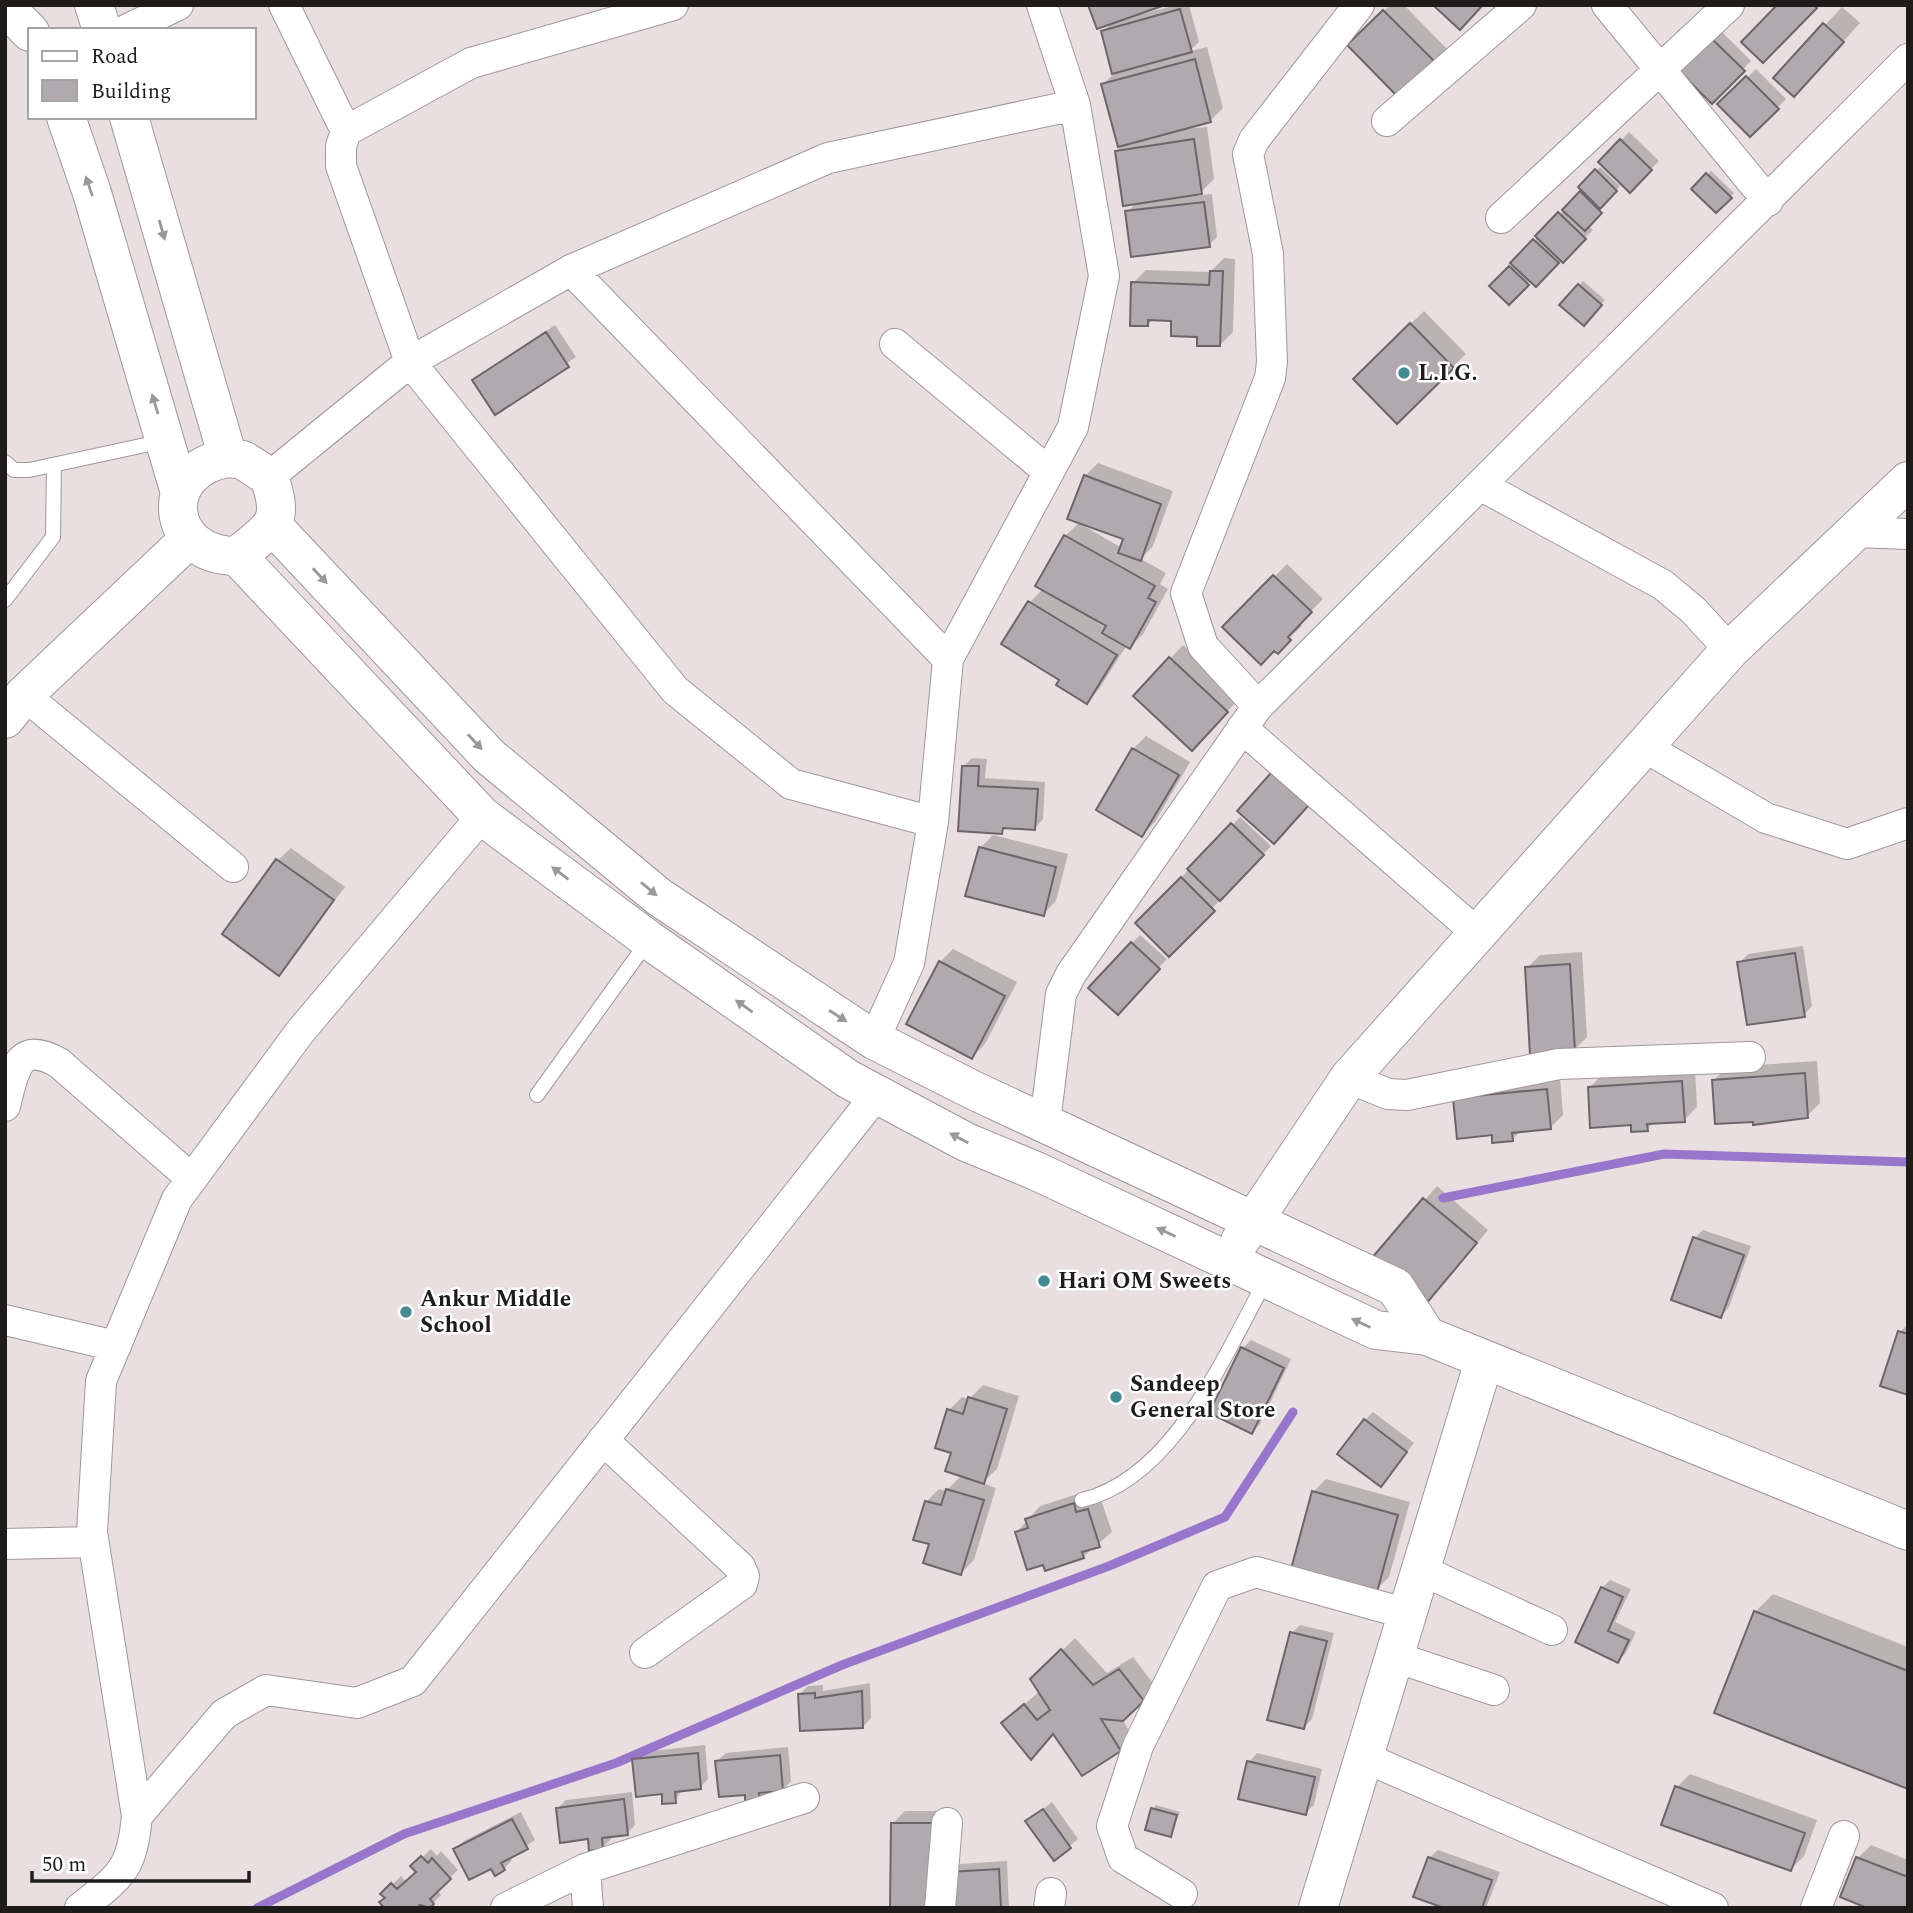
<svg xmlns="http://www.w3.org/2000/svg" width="1913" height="1913" font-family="Spectral,serif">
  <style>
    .shadow { fill: #0003; fill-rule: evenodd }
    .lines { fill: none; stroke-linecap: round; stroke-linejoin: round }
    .stream { stroke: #9776cb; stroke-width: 9 }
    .building { fill: #b0a9ae; stroke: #6c656a; stroke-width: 2 }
    .lane-casing { stroke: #a19799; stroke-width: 16 }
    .street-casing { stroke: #a19799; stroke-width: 32 }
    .secondary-casing { stroke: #a19799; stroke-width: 40 }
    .lane { stroke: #fff; stroke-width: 14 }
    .street { stroke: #fff; stroke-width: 30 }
    .secondary { stroke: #fff; stroke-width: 38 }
    .oneway { fill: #9a9898 }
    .poi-dot { fill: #448b91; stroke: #fff; stroke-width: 2.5 }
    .labels { text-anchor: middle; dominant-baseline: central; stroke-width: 5; stroke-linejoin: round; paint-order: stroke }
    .poi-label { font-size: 23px; font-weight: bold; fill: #1e1b1b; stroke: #fff; text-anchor: start }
  </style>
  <rect width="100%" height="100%" fill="#e9dfe0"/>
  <path class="shadow" d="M1176,5H1189L1199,42L1188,52L1207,47L1223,108L1210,121L1180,129L1207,127L1214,179L1197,196L1212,194L1217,237L1209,245L1127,212L1137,202L1116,151L1124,144L1103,84L1114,74L1103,32L1112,22Z
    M1390,5H1404L1447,49L1400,96L1350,45Z
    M1842,7L1860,23L1811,77L1775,78Z
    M1719,29L1751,61L1712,101L1679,69Z
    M1756,69L1786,99L1750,135L1720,104Z
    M1629,132L1659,161L1630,190L1601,162Z
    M1600,167L1620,186L1588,225L1593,230L1536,285L1531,280L1509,303L1492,286L1583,190L1581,187Z
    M1711,171L1734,193L1716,211L1694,189Z
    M1224,258L1235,259L1233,332L1220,345L1173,319L1154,318L1148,325L1133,283L1146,270L1210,272Z
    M1583,281L1605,300L1584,324L1562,305Z
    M1424,311L1466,354L1397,421L1355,379Z
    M555,325L576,357L496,412L474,380Z
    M1098,463L1173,491L1153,546L1141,559L1166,573L1160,584L1168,589L1143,634L1130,647L1127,645L1099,689L1086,702L1061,679L1003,643L1030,602L1043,589L1065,536L1079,523L1122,548L1125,538L1085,476ZM1098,620L1108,625L1107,629L1097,622Z
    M1287,564L1323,599L1299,623L1302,626L1261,663L1225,627Z
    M1183,645L1240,698L1204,736L1135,696Z
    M1146,736L1190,762L1155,822L1142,835L1133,749Z
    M972,758L987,759L985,778L1045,782L1043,819L1035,828L1007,826L1002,832L964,766Z
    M1240,817L1271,846L1169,954L1137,923Z
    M993,835L1068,854L1056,901L1043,914L980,848Z
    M291,848L345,887L279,974L278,860Z
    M1140,935L1167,959L1126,1004L1132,943Z
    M1803,946L1812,1006L1804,1015L1739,963L1748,954Z
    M953,949L1017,982L985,1044L972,1057L940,962Z
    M1582,952L1587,1037L1574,1050L1527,968L1540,955Z
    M1817,1061L1820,1103L1807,1116L1714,1080L1727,1067Z
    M1695,1069L1697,1107L1684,1120L1654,1122L1647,1129L1632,1123L1590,1087L1603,1074Z
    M1560,1077L1563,1115L1550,1128L1521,1130L1513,1139L1493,1133L1455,1099Z
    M1437,1186L1488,1230L1438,1290L1374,1259Z
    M1703,1230L1751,1246L1729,1307L1721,1316L1695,1238Z
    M1908,1324V1393L1900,1332Z
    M1251,1340L1291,1359L1260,1424L1252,1432L1243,1348Z
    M983,1385L1019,1396L997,1469L982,1483L996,1488L974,1560L961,1573L931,1543L926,1502L939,1489L946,1491L962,1475L953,1451L949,1410L962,1397L969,1399Z
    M1373,1412L1414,1443L1381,1485L1365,1420Z
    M1326,1479L1410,1502L1389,1577L1376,1590L1313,1492Z
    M1087,1491L1100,1497L1112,1532L1083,1557L1017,1532L1040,1506Z
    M1610,1580L1631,1589L1615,1622L1636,1632L1626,1653L1618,1661L1577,1642L1602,1588Z
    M1773,1594L1908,1647V1787L1755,1612Z
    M1300,1625L1334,1633L1312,1719L1304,1727L1292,1633Z
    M1075,1638L1107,1673L1133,1657L1156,1687L1122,1719L1133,1737L1120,1750L1054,1732L1016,1711L1040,1691L1032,1680Z
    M870,1683L871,1718L863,1727L800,1694L808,1686L823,1685V1691Z
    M705,1745L708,1779L700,1787L683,1789L675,1801L634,1760L643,1752Z
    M788,1747L791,1781L783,1790L768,1791L759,1800L746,1793L717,1761L726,1753Z
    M1257,1753L1322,1769L1314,1805L1305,1813L1249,1762Z
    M1690,1774L1817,1820L1804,1856L1791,1869L1677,1787Z
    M632,1792L635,1825L627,1833L610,1835L611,1839L603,1847L558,1808L566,1800Z
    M1052,1802L1078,1839L1054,1859L1028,1821Z
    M1156,1805L1180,1812L1171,1835L1153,1809Z
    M905,1811H945L944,1908L892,1824Z
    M521,1812L535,1840L510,1857L512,1860L504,1869L455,1850L464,1841Z
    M1871,1845L1908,1860V1908L1858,1858Z
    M431,1849L437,1856L441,1851L458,1870L437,1890L441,1895L428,1908L420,1902L387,1898L383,1894L401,1876L406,1882L418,1871L413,1866Z
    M1438,1850L1500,1872L1486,1908H1449L1429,1858Z
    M1007,1861L1009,1908H953L951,1872L960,1864Z"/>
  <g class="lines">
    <path class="stream" d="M1443,1198L1664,1154L1908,1162
      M257,1908L404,1834L616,1763L842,1665L1109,1566L1225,1517L1293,1412"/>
  </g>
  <path class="building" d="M1088,5H1165L1097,29Z
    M1433,5H1483L1460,30Z
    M1777,5H1813L1817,8L1763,63L1741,42Z
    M1180,9L1192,52L1112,74L1101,31Z
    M1383,10L1436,63L1400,99L1347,45Z
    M1823,23L1844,42L1794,97L1773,78Z
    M1709,36L1745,71L1712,104L1677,69Z
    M1195,59L1211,122L1118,147L1101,84Z
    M1746,76L1779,109L1750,137L1717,104Z
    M1194,139L1202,194L1123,206L1115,151Z
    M1620,139L1652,170L1630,193L1598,162Z
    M1595,169L1617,191L1600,209L1578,187Z
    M1706,173L1732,198L1716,213L1691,189Z
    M1580,191L1602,213L1585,231L1562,210Z
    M1204,202L1210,247L1131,257L1125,211Z
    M1558,212L1586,239L1563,263L1535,236Z
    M1533,239L1559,263L1536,287L1510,263Z
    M1509,266L1529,285L1509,305L1489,286Z
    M1210,271H1223L1220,346H1197V337L1171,336V321L1148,320V326H1130L1131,282L1209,285Z
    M1578,284L1602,305L1584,326L1559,305Z
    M1410,323L1454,368L1397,424L1353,379Z
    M546,332L569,367L495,415L472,380Z
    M1084,475L1161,504L1141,561L1118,553L1123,539L1067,519Z
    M1064,535L1155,586L1148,598L1156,602L1130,649L1102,633L1106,626L1035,586Z
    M1273,575L1312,612L1288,637L1291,640L1278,654L1274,651L1261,665L1222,627Z
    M1028,601L1117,655L1087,704L1056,685L1059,680L1001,644Z
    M1169,657L1228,712L1192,751L1133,696Z
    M1132,748L1179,775L1142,837L1096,810Z
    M1279,764L1316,797L1274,844L1237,811Z
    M962,766H979L978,786L1038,789L1035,830L1003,828L1002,834L958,831Z
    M1231,823L1264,855L1220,901L1187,869Z
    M979,847L1056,867L1044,916L965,896Z
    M276,859L334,900L279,976L222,934Z
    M1181,877L1215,911L1169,957L1135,923Z
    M1131,942L1160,969L1118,1015L1088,988Z
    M1795,953L1805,1017L1747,1025L1737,962Z
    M939,961L1005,996L972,1059L906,1024Z
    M1570,964L1575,1052L1530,1055L1525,967Z
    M1805,1073L1808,1118L1753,1125V1122L1715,1124L1712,1080Z
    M1682,1081L1685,1122L1647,1124L1648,1131L1631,1132V1125L1590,1128L1588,1087Z
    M1547,1089L1551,1129L1512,1133L1513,1141L1492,1143V1135L1457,1139L1453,1098Z
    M1423,1198L1477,1243L1425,1305L1371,1259Z
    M1693,1237L1744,1255L1721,1318L1671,1300Z
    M1898,1331L1908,1334V1395L1880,1386Z
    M1241,1347L1284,1368L1252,1434L1209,1413Z
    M968,1397L1007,1409L984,1484L945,1471L951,1453L935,1448L947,1409L963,1414Z
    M1364,1419L1407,1452L1381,1487L1337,1454Z
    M946,1489L984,1500L961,1575L923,1563L929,1544L913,1540L925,1501L941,1505Z
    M1312,1491L1398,1515L1377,1592L1291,1569Z
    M1074,1503L1076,1512L1088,1509L1100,1547L1082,1552L1084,1558L1045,1571L1043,1565L1027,1570L1015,1532L1028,1528L1025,1519Z
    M1601,1587L1623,1597L1608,1631L1629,1640L1618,1663L1575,1642Z
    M1754,1611L1908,1671V1789L1714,1713Z
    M1290,1632L1327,1641L1304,1729L1267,1720Z
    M1061,1649L1093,1685L1119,1669L1144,1701L1123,1721L1101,1719L1121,1751L1082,1776L1053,1734L1031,1760L1001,1723L1024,1704L1037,1720L1050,1710L1030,1679Z
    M862,1691L863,1728L800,1731L798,1694L815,1693V1698Z
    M698,1753L701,1789L675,1792L676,1803L662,1804V1794L636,1797L632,1759Z
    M780,1755L783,1791L759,1793L760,1802L745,1803V1795L719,1797L715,1761Z
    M1247,1761L1315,1777L1306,1815L1238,1799Z
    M1675,1786L1805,1833L1791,1871L1661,1825Z
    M624,1799L628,1835L602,1838L603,1849L589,1851L588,1839L560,1843L556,1808Z
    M1151,1808L1177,1815L1171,1837L1145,1830Z
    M1043,1809L1071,1848L1054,1861L1025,1821Z
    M512,1819L528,1849L501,1863L505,1870L495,1876L491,1869L469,1880L453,1849Z
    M891,1823H933L932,1908H890Z
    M421,1856L428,1863L432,1858L451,1879L430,1899L434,1904L430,1908L420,1905L417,1908H384L379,1902L385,1898L380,1894L391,1883L397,1889L416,1872L410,1866Z
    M1428,1857L1492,1880L1482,1908H1444L1413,1897Z
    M1856,1857L1908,1877V1908H1867L1840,1897Z
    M999,1869L1001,1908H951L949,1872Z"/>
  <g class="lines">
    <g class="lane-casing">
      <path id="lane" d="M5,462L14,470H29L164,441
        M5,600L53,537L54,465
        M537,1095L648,941
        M1082,1500C1174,1478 1224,1356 1266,1280"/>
    </g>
    <g class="street-casing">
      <path id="street" d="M284,5L346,131
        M673,5L471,63L346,131L341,146V166L410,362L675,690L791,784L933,822
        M1607,5L1768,201
        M126,30L178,5
        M1387,121L1521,5
        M1501,218L1729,5
        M571,270L948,659
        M895,344L1049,472
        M269,477L410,362L571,270L828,158L1075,105
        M1480,485L1663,585L1693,610L1730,650
        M1857,532L1908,534
        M24,695L233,867
        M1258,706L1203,646L1186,593L1270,378L1272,362L1268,254L1248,154L1254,140L1359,5
        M1242,728L1477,933
        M1643,746L1766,818L1847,844L1908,823
        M874,1040L909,963L933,822L948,659L1073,427L1104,276L1075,105L1042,5
        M1349,1078L1388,1094L1407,1095L1559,1064L1750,1057
        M5,1106C14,1071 17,1039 59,1063L192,1179
        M1045,1122L1061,994L1071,974L1258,706L1908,59
        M5,1320L116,1346
        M603,1440L740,1567L744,1576L742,1584L645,1653
        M5,1544L93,1542
        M1421,1570L1552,1630
        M1395,1657L1494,1690
        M1363,1757L1713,1908
        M137,1816L224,1714L266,1690L357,1703L413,1681L877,1094
        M585,1869L588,1908
        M1182,1894L1123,1858L1112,1826L1138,1746L1217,1586L1256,1572L1408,1614
        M80,1908C121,1876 132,1870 137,1816L92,1532L101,1381L177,1199L300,1032L482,816
        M506,1908L585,1869L804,1798
        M940,1908L947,1823
        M1049,1908L1051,1893
        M1816,1908L1844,1836"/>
    </g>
    <g class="secondary-casing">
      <path id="secondary" d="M94,5L102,30
        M5,7L30,32
        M66,117L92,193L180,493
        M129,117L228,458
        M228,458L243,460L269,477C286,524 271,528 237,556C163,556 157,469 228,458Z
        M273,526L489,756L659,897L874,1040L975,1091L1395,1287L1427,1336
        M237,556L482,816L649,940L848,1079L966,1142L1036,1171L1376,1330L1427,1336L1908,1531
        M5,719L24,695L189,539
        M1240,1241L1349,1078L1730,650L1908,481
        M1318,1908L1484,1361"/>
    </g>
    <use href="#lane" class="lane"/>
    <use href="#street" class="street"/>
    <use href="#secondary" class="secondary"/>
  </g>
  <defs><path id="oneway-solid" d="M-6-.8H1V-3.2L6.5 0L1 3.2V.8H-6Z" transform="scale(1.75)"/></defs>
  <g class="oneway">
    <use href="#oneway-solid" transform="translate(89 186) rotate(-109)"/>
    <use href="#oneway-solid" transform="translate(162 230) rotate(74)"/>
    <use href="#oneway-solid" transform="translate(155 404) rotate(-107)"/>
    <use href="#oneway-solid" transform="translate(320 576) rotate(47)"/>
    <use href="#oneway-solid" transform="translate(475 742) rotate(47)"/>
    <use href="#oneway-solid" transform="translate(560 873) rotate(-143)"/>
    <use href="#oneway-solid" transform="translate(649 889) rotate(40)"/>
    <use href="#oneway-solid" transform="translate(744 1006) rotate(-145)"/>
    <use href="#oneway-solid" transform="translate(838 1016) rotate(33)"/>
    <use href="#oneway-solid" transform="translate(959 1138) rotate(-152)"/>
    <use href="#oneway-solid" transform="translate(1166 1232) rotate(-155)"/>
    <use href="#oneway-solid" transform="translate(1361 1323) rotate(-155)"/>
  </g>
  <g class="poi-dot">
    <circle cx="1404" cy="373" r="7"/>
    <circle cx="1044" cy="1281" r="7"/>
    <circle cx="406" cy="1312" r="7"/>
    <circle cx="1116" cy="1397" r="7"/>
  </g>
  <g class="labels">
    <g class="poi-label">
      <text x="1418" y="373">L.I.G.</text>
      <text x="1058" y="1281">Hari OM Sweets</text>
      <text x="420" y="1299">Ankur Middle<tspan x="420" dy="26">School</tspan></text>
      <text x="1130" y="1384">Sandeep<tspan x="1130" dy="26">General Store</tspan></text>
    </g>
  </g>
  <rect width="1913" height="1913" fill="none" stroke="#1e1b1b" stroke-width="14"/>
  <rect x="28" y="28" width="228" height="91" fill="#ffffff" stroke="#a5a4a4" stroke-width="2"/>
  <rect x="42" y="51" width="35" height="10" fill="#ffffff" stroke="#a5a4a4" stroke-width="2"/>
  <text x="91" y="63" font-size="21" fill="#1e1b1b">Road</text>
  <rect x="42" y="80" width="35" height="21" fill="#b0a9ae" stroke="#a5a4a4" stroke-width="2"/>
  <text x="91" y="98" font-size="21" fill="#1e1b1b">Building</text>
  <path d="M32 1871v10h217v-10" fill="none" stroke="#1e1b1b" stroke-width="3.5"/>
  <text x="42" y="1871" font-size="21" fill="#1e1b1b" stroke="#ffffff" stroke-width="5" paint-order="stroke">50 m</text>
</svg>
